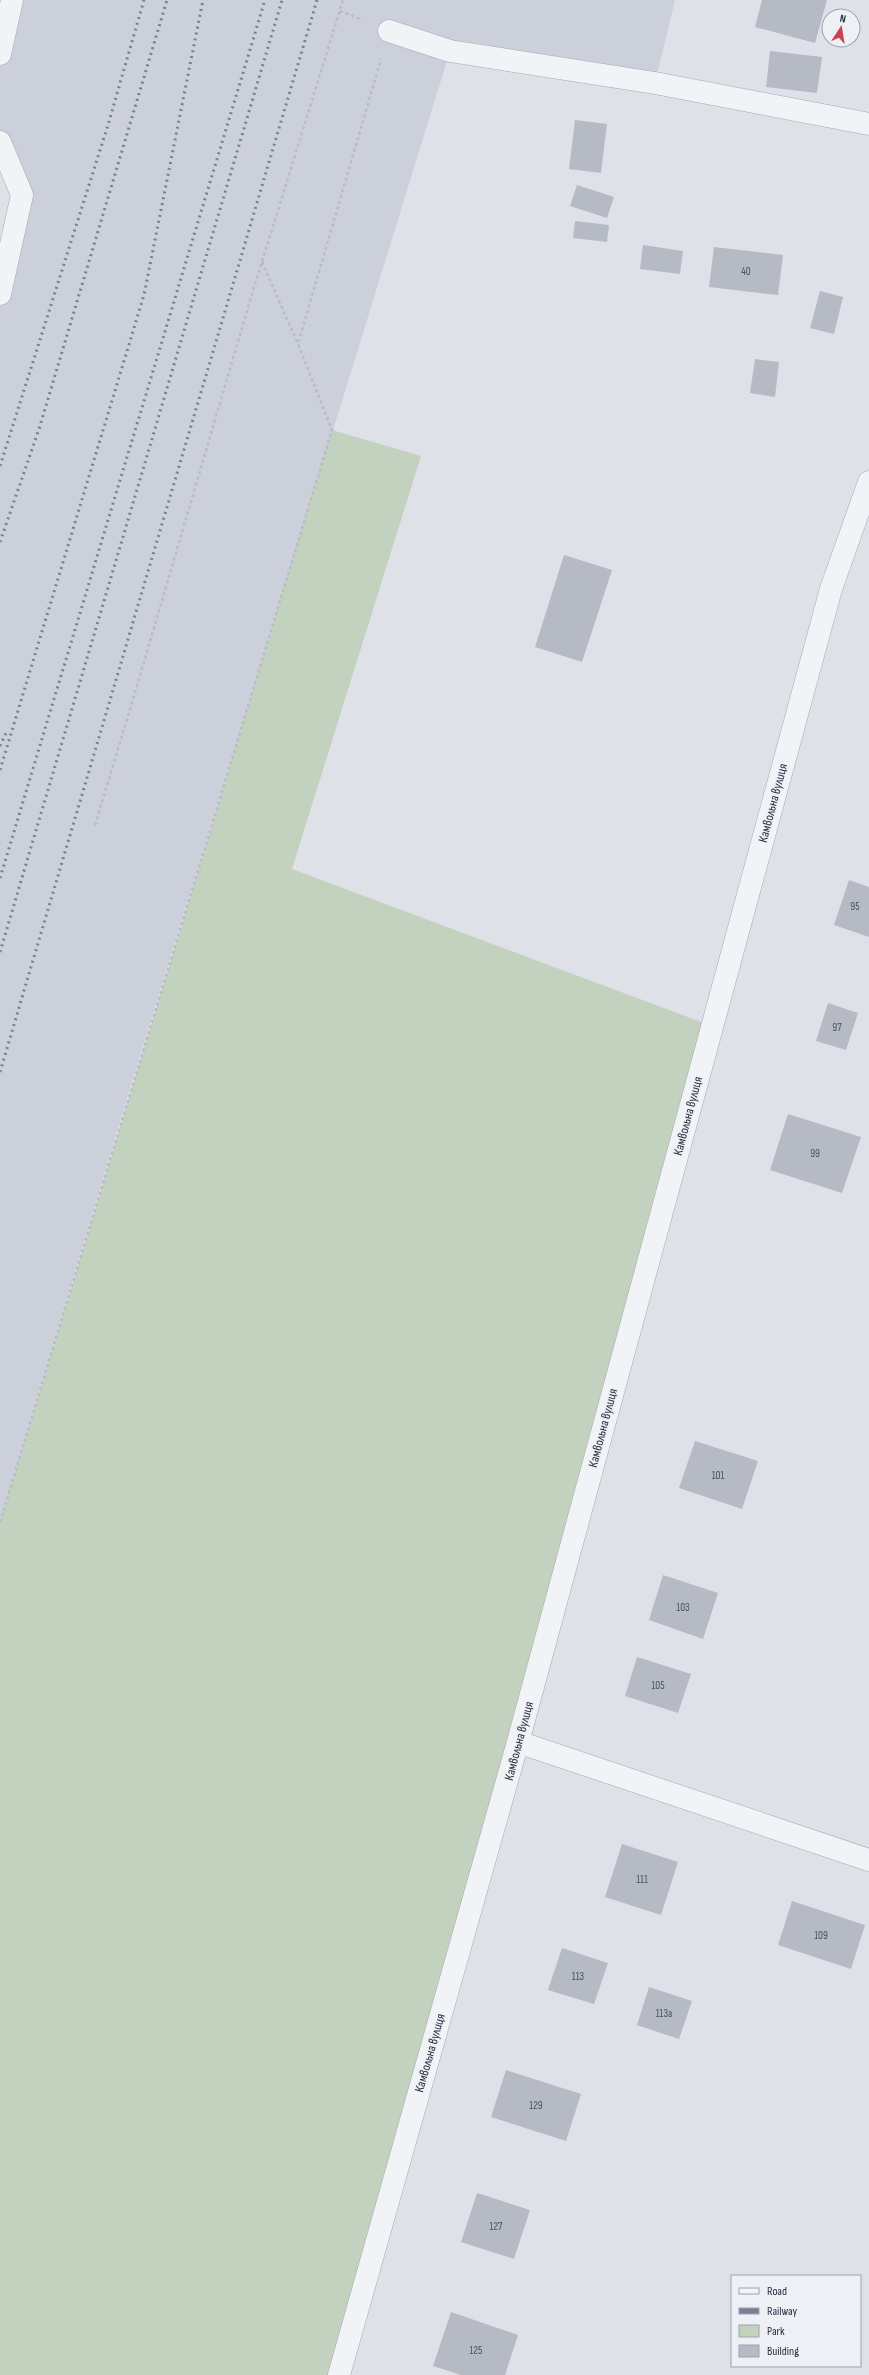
<svg xmlns="http://www.w3.org/2000/svg" width="869" height="2375" font-family="'Sofia Sans Condensed',sans-serif">
  <style>
    .built { fill: #ccd0da }
    .green { fill: #c3d2bf }
    .building { fill: #b6bac5 }
    .lines { fill: none; stroke-linecap: round; stroke-linejoin: round }
    .minor-casing { stroke: #a3a8b2; stroke-width: 23 }
    .path { stroke: #b8bcc3; stroke-width: 2.5; stroke-dasharray: 3 3; stroke-linecap: butt }
    .minor { stroke: #f1f3f6; stroke-width: 22 }
    .rail { stroke: #788092; stroke-width: 3; stroke-dasharray: 2 4; stroke-linecap: butt }
    .labels { text-anchor: middle; dominant-baseline: central; stroke-width: 3; stroke-linejoin: round; paint-order: stroke }
    .number-label { font-size: 11px; fill: #4b5160 }
    .street-label { font-size: 13px; fill: #272e3f; stroke: #eef0f6 }
  </style>
  <rect width="100%" height="100%" fill="#dee1e8"/>
  <path class="built" d="M0,0H675L655,83L450,51L132,1082L0,1522V294L22,195L0,142Z"/>
  <path class="green" d="M332,430L421,456L292,869L712,1026L339,2375H0V1522Z"/>
  <path class="building" d="M762,0H827L815,43L755,27Z
    M770,51L822,57L817,93L766,87Z
    M575,120L607,124L601,173L569,169Z
    M577,185L614,197L607,218L570,206Z
    M575,221L609,225L607,242L573,238Z
    M643,245L683,251L680,274L640,269Z
    M714,247L783,255L778,295L709,287Z
    M820,291L843,297L834,334L810,328Z
    M755,359L779,362L775,397L750,393Z
    M564,555L612,570L582,662L535,647Z
    M849,880L869,887V937L834,925Z
    M828,1003L858,1013L846,1050L816,1041Z
    M788,1114L861,1137L842,1193L770,1170Z
    M695,1441L758,1461L742,1509L679,1488Z
    M663,1575L718,1593L703,1639L649,1620Z
    M637,1657L691,1674L678,1713L625,1696Z
    M622,1844L678,1862L661,1915L605,1897Z
    M792,1901L865,1925L851,1969L778,1945Z
    M562,1948L608,1963L594,2004L548,1990Z
    M649,1987L692,2001L679,2039L637,2025Z
    M506,2070L581,2094L566,2141L491,2117Z
    M477,2193L530,2210L514,2259L461,2242Z
    M451,2312L518,2335L505,2375H461L433,2366Z"/>
  <g class="lines">
    <g class="minor-casing">
      <path id="minor" d="M389,31L450,51L655,83L869,124
        M0,54L12,0
        M0,142L22,195L0,294
        M518,1742L869,1860
        M339,2375L518,1742L831,589L869,482"/>
    </g>
    <path class="path" d="M340,11L363,20
      M262,262L298,344
      M95,825L134,696L249,304L343,0
      M0,1522L332,430L298,344L381,59"/>
    <use href="#minor" class="minor"/>
    <path class="rail" d="M0,466L108,125L144,0
      M0,542L39,429L167,0
      M0,746L7,731
      M0,770L144,295L203,0
      M0,878L265,0
      M0,952L282,0
      M0,1072L317,0"/>
  </g>
  <g class="labels">
    <g class="number-label">
      <text x="746" y="271">40</text>
      <text x="855" y="906">95</text>
      <text x="837" y="1027">97</text>
      <text x="815" y="1153">99</text>
      <text x="718" y="1475">101</text>
      <text x="683" y="1607">103</text>
      <text x="658" y="1685">105</text>
      <text x="642" y="1879">111</text>
      <text x="821" y="1935">109</text>
      <text x="578" y="1976">113</text>
      <text x="664" y="2013">113а</text>
      <text x="536" y="2105">129</text>
      <text x="496" y="2226">127</text>
      <text x="476" y="2350">125</text>
    </g>
    <g class="street-label">
      <text transform="translate(773 803) rotate(-75)">Камвольна вулиця</text>
      <text transform="translate(688 1116) rotate(-75)">Камвольна вулиця</text>
      <text transform="translate(603 1428) rotate(-75)">Камвольна вулиця</text>
      <text transform="translate(519 1741) rotate(-75)">Камвольна вулиця</text>
      <text transform="translate(430 2053) rotate(-74)">Камвольна вулиця</text>
    </g>
  </g>
  <rect x="731" y="2275" width="130" height="92" fill="#eef0f6" stroke="#9ea2ad"/>
  <rect x="739" y="2288" width="20" height="6" fill="#f1f3f6" stroke="#9ea2ad"/>
  <text x="767" y="2295" font-size="12" fill="#272e3f">Road</text>
  <rect x="739" y="2308" width="20" height="6" fill="#788092" stroke="#9ea2ad"/>
  <text x="767" y="2315" font-size="12" fill="#272e3f">Railway</text>
  <rect x="739" y="2325" width="20" height="12" fill="#c3d2bf" stroke="#9ea2ad"/>
  <text x="767" y="2335" font-size="12" fill="#272e3f">Park</text>
  <rect x="739" y="2345" width="20" height="12" fill="#b6bac5" stroke="#9ea2ad"/>
  <text x="767" y="2355" font-size="12" fill="#272e3f">Building</text>
  <g transform="translate(841 28) rotate(12)"><circle r="19" fill="#eef0f6" stroke="#9ea2ad"/>
  <path d="M0-3L7 15L0 10L-7 15Z" fill="#cf414c"/>
  <text y="-6" font-size="11" font-weight="bold" text-anchor="middle" fill="#272e3f">N</text>
  </g>
</svg>
